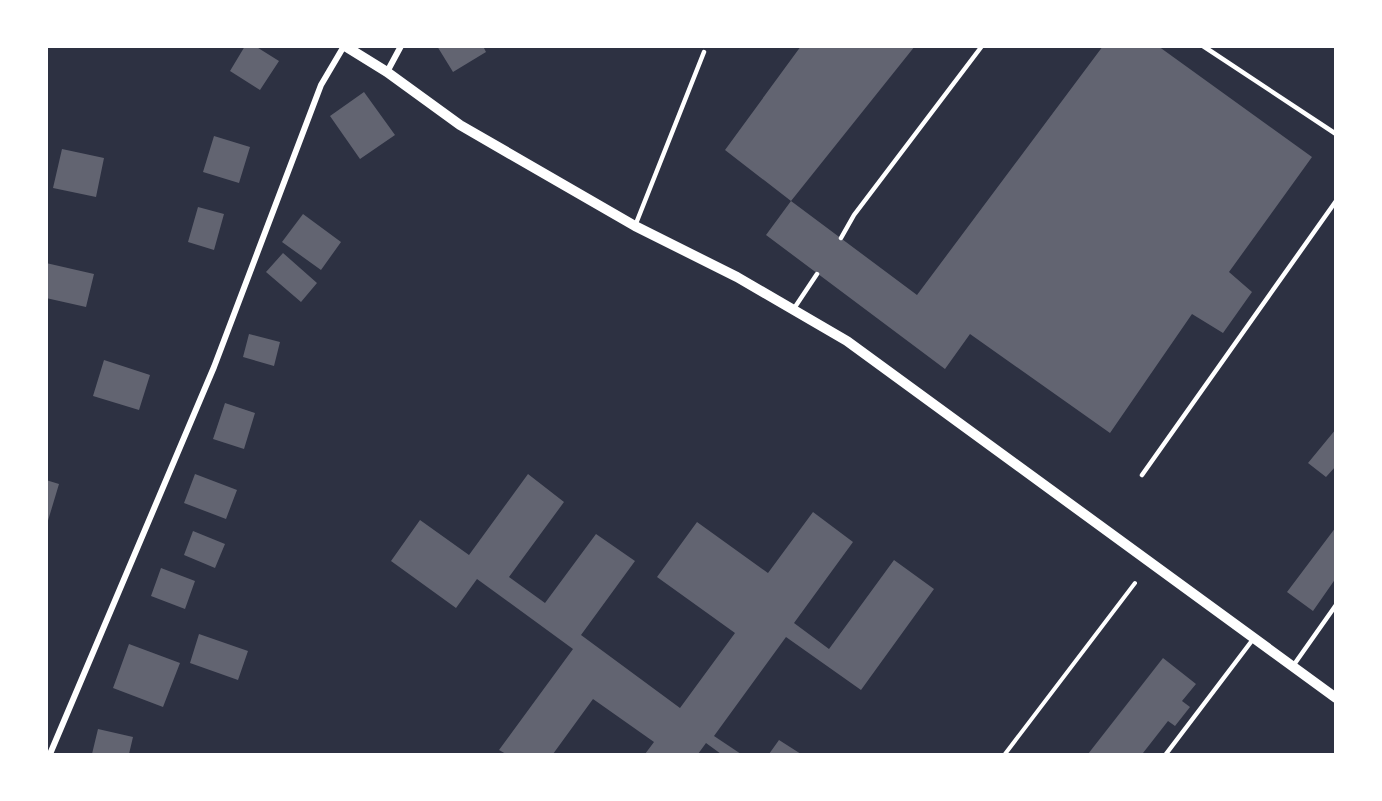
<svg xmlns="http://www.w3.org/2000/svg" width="1382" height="801" font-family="'Alegreya Sans',sans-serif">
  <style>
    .building { fill: #626471 }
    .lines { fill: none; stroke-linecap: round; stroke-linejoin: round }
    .path { stroke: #fff; stroke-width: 4 }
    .service { stroke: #fff; stroke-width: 4.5 }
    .minor { stroke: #fff; stroke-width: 6 }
    .tertiary { stroke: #fff; stroke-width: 10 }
  </style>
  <rect width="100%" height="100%" fill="#2d3142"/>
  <path class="building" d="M245,46H255L279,61L260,90L230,71Z
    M437,46H483L486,52L453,72Z
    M801,46H915L791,201L725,150Z
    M1103,46H1158L1312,157L1229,272L1252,292L1223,333L1192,314L1110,433L970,334L945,369L766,235L791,201L917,295Z
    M364,92L395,135L360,159L330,116Z
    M214,136L250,147L239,183L203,172Z
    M62,149L104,158L96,197L53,188Z
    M198,207L224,214L214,250L188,242Z
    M303,214L341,242L321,270L282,242Z
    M283,253L317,283L301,302L266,272Z
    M46,263L94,274L86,307L46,298Z
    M249,334L280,342L274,366L243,357Z
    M104,360L150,375L139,410L93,396Z
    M225,403L255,413L244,449L213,439Z
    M1336,429V466L1326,477L1308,463Z
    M195,474L237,490L226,519L184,503Z
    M528,474L564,502L509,577L545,603L596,534L635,561L581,635L680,708L735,633L657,577L697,522L768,573L813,512L853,542L794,623L829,649L894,560L934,589L861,690L786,637L714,736L741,754H721L706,743L698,754H645L654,742L593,699L553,754H506L499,750L573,649L477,579L456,608L391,561L420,520L469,555Z
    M46,480L59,484L47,524H46Z
    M1336,527V578L1313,611L1287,592Z
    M193,531L225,544L215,568L184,555Z
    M161,568L195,581L185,609L151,596Z
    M199,634L248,651L238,680L190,663Z
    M129,644L180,663L163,707L113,688Z
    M1163,658L1196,684L1182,701L1190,707L1175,726L1168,721L1143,753L1144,754H1088Z
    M98,729L133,737L129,754H92Z
    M779,740L801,754H769Z"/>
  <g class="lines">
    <path class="path" d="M1005,754L1135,583"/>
    <path class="service" d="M1203,46L1336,134
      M635,226L704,52
      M841,238L854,215L982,46
      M793,310L817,274
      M1142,475L1336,201
      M1293,666L1336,605
      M1166,754L1254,638"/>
    <path class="minor" d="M387,72L401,46
      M50,754L214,367L321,85L344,46"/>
    <path class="tertiary" d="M345,46L387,72L460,125L635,226L737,277L847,341L1336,698"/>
  </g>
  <rect width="1382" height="801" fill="none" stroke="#ffffff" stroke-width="96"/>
</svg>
